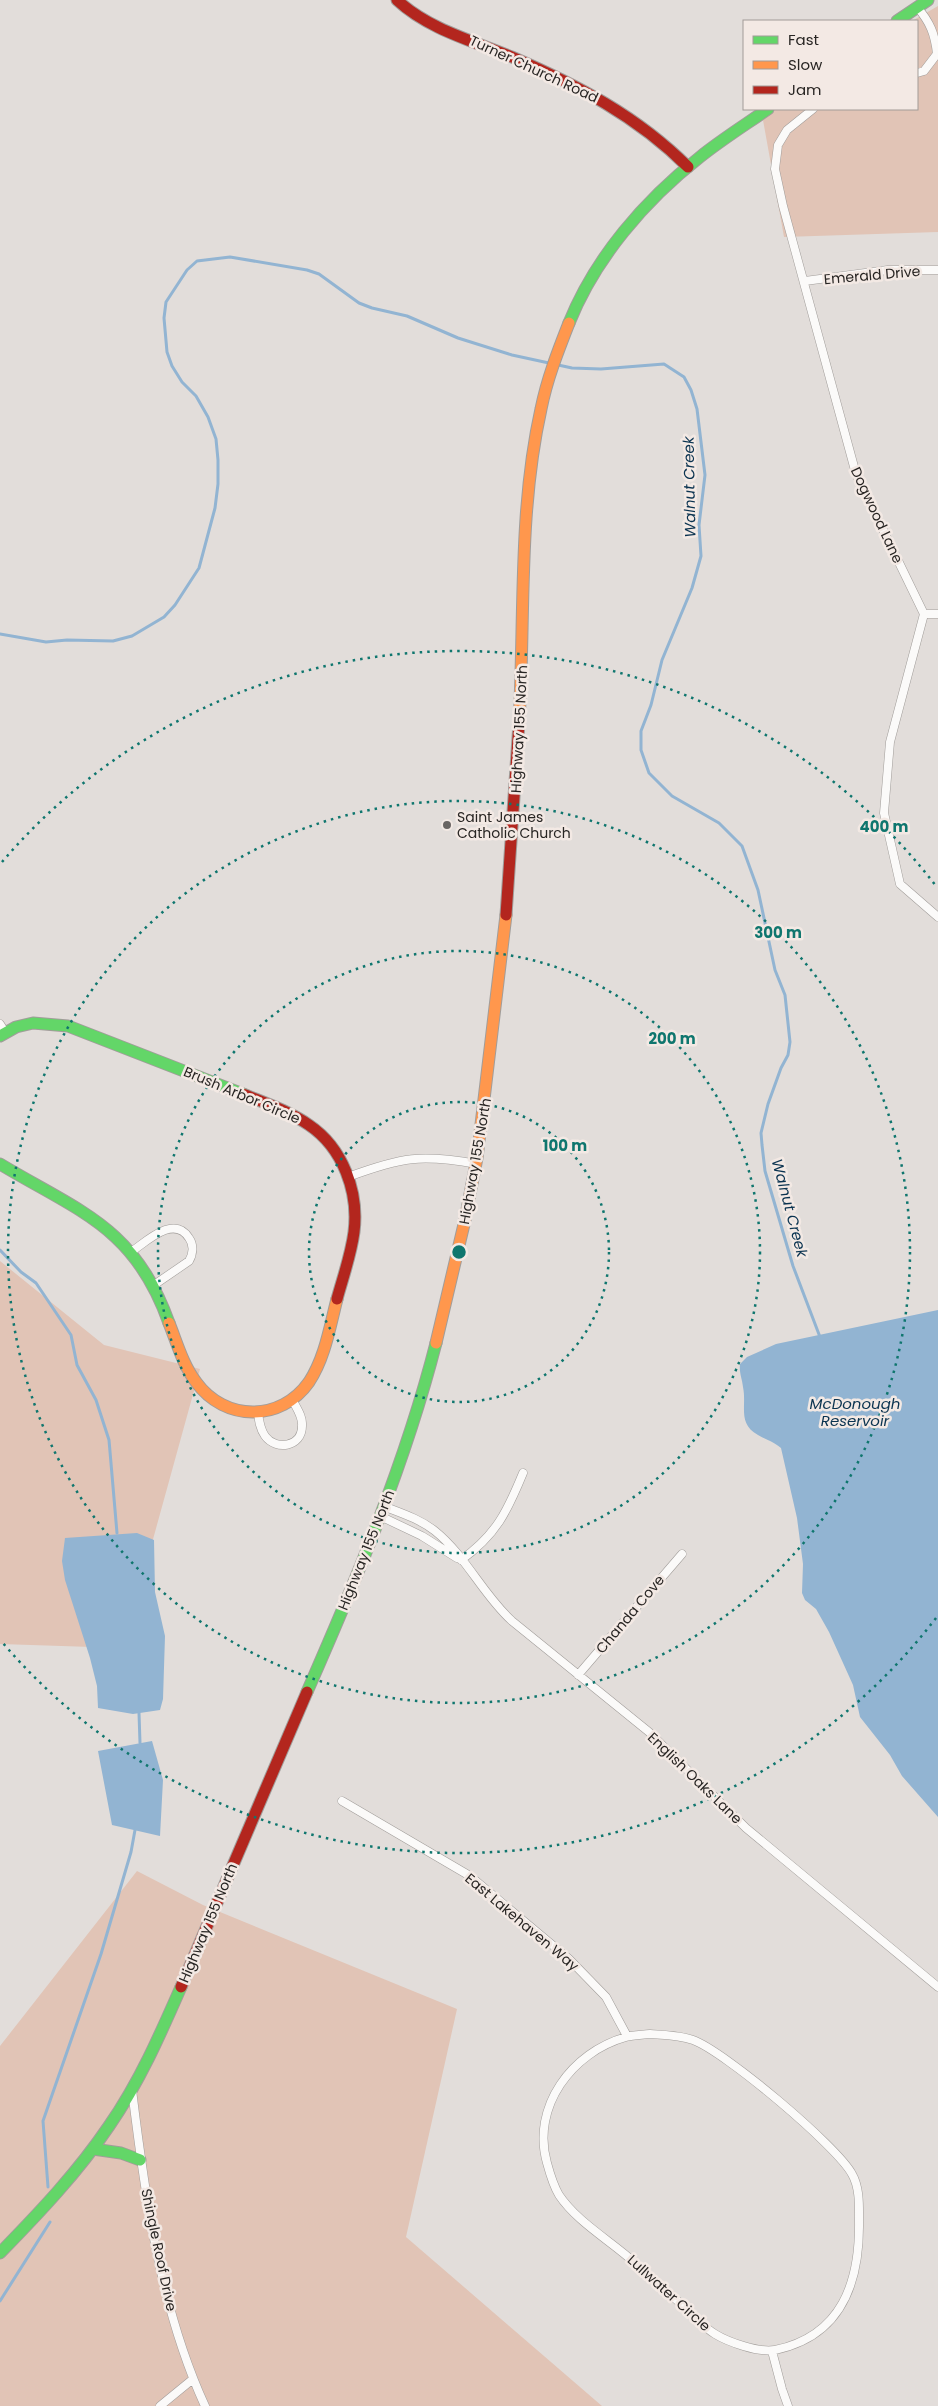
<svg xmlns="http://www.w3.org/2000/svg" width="938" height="2406" font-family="Poppins,sans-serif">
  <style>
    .green { fill: #e1c4b6 }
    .water { fill: #92b4d2 }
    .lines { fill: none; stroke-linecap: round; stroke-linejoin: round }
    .stream { stroke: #92b4d2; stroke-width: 3 }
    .street-casing { stroke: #a19d9a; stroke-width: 9 }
    .fast-casing { stroke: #a19d9a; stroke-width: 13 }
    .slow-casing { stroke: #a19d9a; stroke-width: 13 }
    .jam-casing { stroke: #a19d9a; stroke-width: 13 }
    .street { stroke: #fbfaf9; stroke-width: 8 }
    .fast { stroke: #63d668; stroke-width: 11 }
    .slow { stroke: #ff974d; stroke-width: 11 }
    .jam { stroke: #b3261e; stroke-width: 11 }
    .ring { fill: none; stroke: #0f766e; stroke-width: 2.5; stroke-dasharray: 2.5 5 }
    .poi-dot { fill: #696563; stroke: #f3e9e4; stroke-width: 2 }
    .labels { text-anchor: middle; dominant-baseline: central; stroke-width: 5; stroke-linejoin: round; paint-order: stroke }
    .street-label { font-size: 14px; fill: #282523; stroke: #f3e9e4 }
    .poi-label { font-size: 14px; fill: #282523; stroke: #f3e9e4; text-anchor: start }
    .water-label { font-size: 15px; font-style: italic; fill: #0a3350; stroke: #f3e9e4 }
    .centre { fill: #0f766e; stroke: #f3e9e4; stroke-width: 2.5 }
    .ring-label { font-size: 15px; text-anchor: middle; font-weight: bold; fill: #0f766e; stroke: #f3e9e4; stroke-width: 5; stroke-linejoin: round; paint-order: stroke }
  </style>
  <rect width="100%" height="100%" fill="#e2ddda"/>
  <path class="green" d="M938,6V232L784,237L763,120L776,109H917V21H912Z
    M0,1261L104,1345L200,1369L123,1648L0,1644Z
    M137,1871L203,1905L457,2009L406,2237L602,2406H0V2046Z"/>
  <path class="water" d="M938,1310V1817L902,1776L890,1755L860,1717L853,1685L829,1632L816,1609L805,1600L802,1593L803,1564L797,1518L781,1448C771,1440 766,1440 758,1435C737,1423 747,1406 743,1387C742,1378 739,1373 740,1364L747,1357L776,1344Z
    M137,1533L154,1540L155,1592L165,1636L163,1699L160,1710L133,1714L98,1708L97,1686L90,1658L65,1580L62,1561L65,1538Z
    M152,1741L163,1780L160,1836L112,1825L98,1751Z"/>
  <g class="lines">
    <path class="stream" d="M0,634L46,642L67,640L113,641L132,636L164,617L175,605L199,568L215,508L218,484V460L216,439L208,417L196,396L182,382L172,366L167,352L164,318L166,302L187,270L197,261L230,257L307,270L319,274L359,303L372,308L407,316L458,338L512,355L572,368L601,369L664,364L684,377L691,390L697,409L705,475L699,525L701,556L692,588L662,660L651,705L641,731V750L649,773L672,796L719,823L742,846L758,890L775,970L785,995L790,1042L788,1055L781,1068L768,1104L761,1133L762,1145L765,1171L793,1266L820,1337
      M0,1250L21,1272L36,1283L71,1335L77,1365L96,1400L109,1440L117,1533
      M139,1713L140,1743
      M48,2187L43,2121L101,1954L131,1852L135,1830
      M0,2301L50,2222"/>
    <g class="street-casing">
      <path id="street" d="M917,73L924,71L937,54C935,34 930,22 917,7
        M813,109L787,130L778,145L775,169L783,206L856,474L924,614L890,742L884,813L900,884L938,917
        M805,281L888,270H938
        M924,614H938
        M0,1024L5,1032
        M348,1177C402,1157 421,1154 477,1164
        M131,1252C146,1242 174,1214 189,1238C194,1245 193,1254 189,1261L154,1285
        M258,1413C259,1421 260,1429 265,1436C276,1451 302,1447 302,1426C303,1417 297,1409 293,1401
        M383,1506C401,1513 420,1519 435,1531C466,1556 483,1595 512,1621L649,1732L746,1828L938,1987
        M380,1516L422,1536L457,1558
        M461,1560C496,1535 507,1512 523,1473
        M578,1675L682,1554
        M342,1801L470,1876L569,1959L606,1997L627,2036
        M650,2034C664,2035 679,2035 693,2040C724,2051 837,2146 852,2174C860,2188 859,2206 859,2221C860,2282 842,2336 775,2350C759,2353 728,2342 715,2334C705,2328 697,2319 689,2311C671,2295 653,2279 635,2263C611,2241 577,2222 559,2195C553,2185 550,2174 547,2163C531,2107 572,2052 626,2037C633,2035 642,2035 650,2034Z
        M132,2090C145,2196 160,2308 205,2406
        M772,2351L782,2389L788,2406
        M160,2406L193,2379"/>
    </g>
    <g class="fast-casing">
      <path id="fast" d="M897,21L928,0
        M569,323C595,258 645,200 700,157C721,140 745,125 768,109
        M0,1036L16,1027L33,1023L68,1026L243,1094
        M0,1164C80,1212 135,1227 169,1323
        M307,1692C357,1578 405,1464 436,1343
        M93,2149L121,2153L140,2160
        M0,2253C39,2213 78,2172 109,2126C139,2083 160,2035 181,1987"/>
    </g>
    <g class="slow-casing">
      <path id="slow" d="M519,723C525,619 518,512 541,409C547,379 558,351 569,323
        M169,1323C177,1343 183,1365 196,1382C225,1422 281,1422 309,1382C325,1358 330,1326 337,1299
        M436,1343L465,1220L477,1158L506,915"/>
    </g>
    <g class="jam-casing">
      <path id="jam" d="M397,0C428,29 473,41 512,57C577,85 637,116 688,167
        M506,915L519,723
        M243,1094C265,1103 289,1111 309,1125C343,1148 359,1192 354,1232C351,1255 343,1277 337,1299
        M181,1987L307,1692"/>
    </g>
    <use href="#street" class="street"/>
    <use href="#fast" class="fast"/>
    <use href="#slow" class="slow"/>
    <use href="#jam" class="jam"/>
  </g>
  <g class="ring">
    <circle cx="459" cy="1252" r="150"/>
    <circle cx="459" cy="1252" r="301"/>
    <circle cx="459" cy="1252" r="451"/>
    <path d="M936 1618A601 601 0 0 1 2 1642M2 862A601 601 0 0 1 936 886"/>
  </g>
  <circle class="poi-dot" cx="447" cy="825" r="5"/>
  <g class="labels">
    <g class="street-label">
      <text transform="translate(534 69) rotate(25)">Turner Church Road</text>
      <text transform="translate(872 275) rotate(-5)">Emerald Drive</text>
      <text transform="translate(877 515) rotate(65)">Dogwood Lane</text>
      <text transform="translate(519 729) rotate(-87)">Highway 155 North</text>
      <text transform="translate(242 1095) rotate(23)">Brush Arbor Circle</text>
      <text transform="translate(475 1161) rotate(-80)">Highway 155 North</text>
      <text transform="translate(366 1550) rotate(-68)">Highway 155 North</text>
      <text transform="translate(630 1614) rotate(-50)">Chanda Cove</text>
      <text transform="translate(695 1778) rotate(44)">English Oaks Lane</text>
      <text transform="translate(522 1922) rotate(40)">East Lakehaven Way</text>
      <text transform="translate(208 1923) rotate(-67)">Highway 155 North</text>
      <text transform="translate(159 2250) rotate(78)">Shingle Roof Drive</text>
      <text transform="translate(669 2293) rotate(42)">Lullwater Circle</text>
    </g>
    <g class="poi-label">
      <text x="457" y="817">Saint James<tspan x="457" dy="16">Catholic Church</tspan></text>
    </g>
    <g class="water-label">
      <text transform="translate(689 487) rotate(-91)">Walnut Creek</text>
      <text transform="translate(790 1208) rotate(75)">Walnut Creek</text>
      <text x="855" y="1403">McDonough<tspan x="855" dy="17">Reservoir</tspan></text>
    </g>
  </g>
  <circle cx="459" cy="1252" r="8" class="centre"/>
  <g class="ring-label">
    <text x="884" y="832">400 m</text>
    <text x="778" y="938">300 m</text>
    <text x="672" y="1044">200 m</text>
    <text x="565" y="1151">100 m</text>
  </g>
  <rect x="743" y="20" width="175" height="90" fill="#f3e9e4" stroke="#a29b97"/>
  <rect x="753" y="36" width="25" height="8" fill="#63d668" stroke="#a29b97"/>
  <text x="788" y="45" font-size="15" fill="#282523">Fast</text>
  <rect x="753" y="61" width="25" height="8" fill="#ff974d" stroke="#a29b97"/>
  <text x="788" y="70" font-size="15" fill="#282523">Slow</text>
  <rect x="753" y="86" width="25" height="8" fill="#b3261e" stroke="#a29b97"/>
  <text x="788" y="95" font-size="15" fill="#282523">Jam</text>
</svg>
